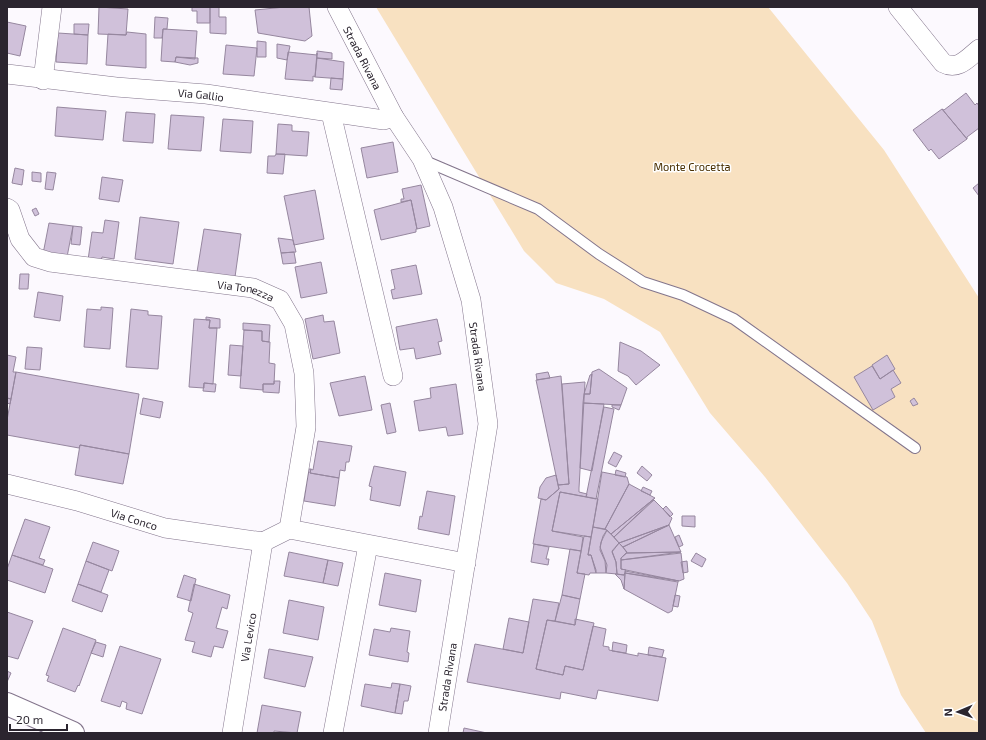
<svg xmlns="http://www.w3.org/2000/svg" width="986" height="740" font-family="'Exo 2',sans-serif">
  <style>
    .green { fill: #f8e1c1 }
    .building { fill: #d0c1da; stroke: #96879f }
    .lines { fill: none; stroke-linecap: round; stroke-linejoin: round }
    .service-casing { stroke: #83758c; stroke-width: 12 }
    .minor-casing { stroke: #83758c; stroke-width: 20 }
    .secondary-casing { stroke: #83758c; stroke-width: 24 }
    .service { stroke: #fff; stroke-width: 10 }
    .minor { stroke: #fff; stroke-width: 19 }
    .secondary { stroke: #fff; stroke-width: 22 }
    .labels { text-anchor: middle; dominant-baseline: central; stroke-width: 3; stroke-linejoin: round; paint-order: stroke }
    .street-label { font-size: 11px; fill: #2b252f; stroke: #fff }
    .park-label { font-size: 11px; fill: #492f00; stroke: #fff }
  </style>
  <rect width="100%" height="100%" fill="#fcf9fe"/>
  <path class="green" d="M376,7H768L884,150L979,298V733H926L901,695L872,621L847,583L765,477L710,413L660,332L604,299L556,283L524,251Z"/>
  <path class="building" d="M99,7L128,9L126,35L98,34Z
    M192,7H210V23H197V11H192Z
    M210,7H219V17H226V34L210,33Z
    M285,7H309L312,36L305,41L258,33L255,10Z
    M155,17L168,18L167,29H163L162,38H154Z
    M7,22L26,26L20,56L7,53V56Z
    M74,24H89L88,35L74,34Z
    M163,29L197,31L195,59L176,57L175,62L161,61Z
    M127,32L146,34V68L106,65L108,34L126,35Z
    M58,33L88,35L87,64L56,62Z
    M257,41L266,42V57H257Z
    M277,44L290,46L287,60L277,58Z
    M226,45L257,48L254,76L223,74Z
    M317,51L332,53V59L317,58Z
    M288,52L317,55V53L315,77L313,76V81L285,79Z
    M176,57L198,58V63L190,65L175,62Z
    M317,58L344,62L343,79L315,77Z
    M331,78L343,79L342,90L330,89Z
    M966,93L975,105L977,103L979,106V128L967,137V139L942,109L944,110Z
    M57,107L106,111L103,140L55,136Z
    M942,109L967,139L939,159L931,149L929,151L913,130Z
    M126,112L155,114L153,143L123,141Z
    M171,115L204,117L201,151L168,149Z
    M223,119L253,121L251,153L220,151Z
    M278,124L292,125V131L309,132L307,156L276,154Z
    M393,142L398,172L367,178L361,148Z
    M276,154H285L283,174L267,173L268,156H275Z
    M15,168L24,170L22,185L12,183Z
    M32,172L41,173V182L32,181Z
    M47,172L56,173L53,190L45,189Z
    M102,177L123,180L119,202L99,199Z
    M979,183V196L973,188Z
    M421,185L430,226L417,229L411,200L401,202V199H404L402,189Z
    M315,190L324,239L294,245L284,196Z
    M411,200L417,229H416V232L381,240L374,210Z
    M36,208L39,214L35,216L32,210Z
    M140,217L179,222L173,264L135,259Z
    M105,220L119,222L114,259L102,257L101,261L88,260L92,232L103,233Z
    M49,223L73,226L67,257L43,254Z
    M73,226L82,227L80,245L71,244Z
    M204,229L241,234L235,277L197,272Z
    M278,238L293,240L296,252L281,253Z
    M294,252L296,263L283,264L281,253Z
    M321,262L327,293L301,298L295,267Z
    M416,265L422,294L393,299L391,290L395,289L391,270Z
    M20,274H29L28,289H19Z
    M38,292L63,296L60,321L34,317Z
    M101,307L113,308L110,349L84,347L87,309L101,310Z
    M131,309L148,311V315L162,316L158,369L126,367Z
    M323,315L324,322L334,321L340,353L313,359L305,319Z
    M206,317L220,319V328H209L210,320H206Z
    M194,319L210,320L209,328H217L213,384L204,383V388L189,387Z
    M437,319L442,341L438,342L441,354L416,359L414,348L400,350L396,327Z
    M243,323L270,325L269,342L262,341V331L243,330Z
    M244,330L262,331V341L270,342L269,363L275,364L274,384H263V390L240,388Z
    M620,342L641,351L660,365L636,385L628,376L618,371Z
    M230,345L243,346L241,376L228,375Z
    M27,347L42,348L40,370L25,369Z
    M7,355L16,357L13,372H16L11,399L7,398Z
    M887,355L895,369L880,379L872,365Z
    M872,366L880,379L893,370L901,383L891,389L895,397L873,410L854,377Z
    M599,369L627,388L621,405L583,403L584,394H590L592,372Z
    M16,372L139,394L129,454L80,445L79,448L7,435V420Z
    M548,372L550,378L537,380L536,374Z
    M592,374L590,394H584L590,375Z
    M365,376L372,410L339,416L330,383Z
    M561,376L569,484L558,485L536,380Z
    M274,381H280L279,393L263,392V384H274Z
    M585,382L579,488V492L587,494L586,497L560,492L552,531L583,537L581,551L533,544L541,499L546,500L559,489L558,485L569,484L562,384Z
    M204,383L216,384L215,392L203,391Z
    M456,384L463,434L448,436L446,427L419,431L414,401L431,398L430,388Z
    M7,398L11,399L10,404L7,403Z
    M143,398L163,402L160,418L140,414Z
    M914,398L918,404L913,406L910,401Z
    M390,403L396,432L387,434L381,405Z
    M583,403L604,404L592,471L580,468Z
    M612,405H621L619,410L612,407Z
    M604,407L614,409L596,499L586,497Z
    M318,441L352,446L349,462H346L345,471L340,470L339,478L310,473L311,469L313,470Z
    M80,445L129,454L123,484L75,475Z
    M614,452L622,456L616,467L608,463Z
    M374,466L406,472L400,506L370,500L372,487L369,486Z
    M642,466L652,475L647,481L637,473Z
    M309,469H311L310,473L339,478L335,506L304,501Z
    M616,470L626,473L625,477L615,475Z
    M602,472L627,477L629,484L605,529L593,527Z
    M556,475L559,489L546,500L538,498L540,487L546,478Z
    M629,484L655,498L611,534L605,529Z
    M643,487L652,491L650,495L641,491Z
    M427,491L455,496L449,535L418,529L420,516L422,517Z
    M560,492L598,499L591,537L552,531Z
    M655,498L614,537L611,534Z
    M654,500L672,518L669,525L619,543L614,537Z
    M666,506L673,514L670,517L663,509Z
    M682,516H695V527L682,526Z
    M25,519L50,527L39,558L45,560L43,565L12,555Z
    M669,525L623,547L619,543Z
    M669,525L681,552L627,553L623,547Z
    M593,527L607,530L603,536L600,547L607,565L606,573H596L591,555H588Z
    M607,530L619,543L612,551L616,562L617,574L606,573L605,561L600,550L601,542Z
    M679,535L683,545L679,547L675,537Z
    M584,536L591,537L588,555H591L596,570V573H590L589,575L577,573Z
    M93,542L119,551L112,571L86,561Z
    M619,543L627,552L621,558V569L626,570L624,575L617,574L616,562L612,552Z
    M534,544L549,547L546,559H549L548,565L531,562Z
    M570,549L581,551L577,573L585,574L580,599L562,595Z
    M289,552L328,560L323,583L284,576Z
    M681,552L621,560V558L627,553Z
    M681,553L684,579L679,581L621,569V560Z
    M696,553L706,559L702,567L691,561Z
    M12,555L53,569L45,593L7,580V569Z
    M328,560L343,563L338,586L323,583Z
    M86,561L109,570L101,592L78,584Z
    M687,561L688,572L683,573L681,562Z
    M625,571L679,581L625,573Z
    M385,573L421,580L416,612L379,605Z
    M625,573L624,589L621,580L615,574L624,575Z
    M625,573L678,582L672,611L668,613L624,589Z
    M184,575L196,579L191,601L177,597Z
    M78,584L108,595L102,612L72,601Z
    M194,584L230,595L227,609L222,607L216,628L228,631L223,648L214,646L211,657L192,652L195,642L185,640L193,613L188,611Z
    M562,595L580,599L575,625L555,621Z
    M675,595L680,596L678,607L673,606Z
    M533,599L559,603L555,621L547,620L536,669L563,675L565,666L583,670L593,626L606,629L603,646L609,647V650L638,656V653L666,658L658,701L598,690L596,699L561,692L560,699L467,682L475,644L523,653Z
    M289,600L324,607L318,640L283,633Z
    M7,612L33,621L18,659L7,656Z
    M509,618L529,622L523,653L503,649Z
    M575,619L594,623L583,670L565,666L563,675L536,669L547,620L575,625Z
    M63,628L96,640L79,686L78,685L75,692L47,681L49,676L46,675Z
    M391,628L410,631L407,652L409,653L408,662L369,655L374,629L390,632Z
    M96,642L106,645L103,657L91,653Z
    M613,642L627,645L626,653L612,651Z
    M120,646L161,659L142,714L126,709L127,703L122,701L120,707L101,701Z
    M649,647L664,650L662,657L648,655Z
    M269,649L313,657L305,687L264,678Z
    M7,671L11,673L7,682Z
    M392,683L400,684L395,713L361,706L365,684L391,688Z
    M400,684L411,686L408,701H404L402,714L395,713Z
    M262,705L301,712L297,733L274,731V733H257Z
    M464,728L487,733H463Z"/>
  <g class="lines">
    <g class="service-casing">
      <path id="service" d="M423,160L538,209L599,254L643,282L683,295L734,319L915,448"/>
    </g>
    <g class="minor-casing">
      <g id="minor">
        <path id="s1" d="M337,7L394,117L422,159L443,207L471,300L488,424L438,733"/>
        <path d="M898,7L943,63C958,71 968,58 979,49"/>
        <path id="s2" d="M7,74L116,87L206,94L384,120L394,117"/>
        <path d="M43,80L52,7"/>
        <path d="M331,113L393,376"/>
        <path id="s3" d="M7,208L10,210L20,239L34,257L50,262L253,288L280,300L294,324L304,373L306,427L289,529"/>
        <path id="s4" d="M7,484L77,501L165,528L263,542"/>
        <path d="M263,542L289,529L466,563"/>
        <path id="s5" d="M232,733L263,542"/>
        <path d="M333,733L368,545"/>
      </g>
    </g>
    <g class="secondary-casing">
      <path id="secondary" d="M7,704L73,733"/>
    </g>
    <use href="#service" class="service"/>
    <use href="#minor" class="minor"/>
    <use href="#secondary" class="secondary"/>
  </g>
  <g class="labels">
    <g class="street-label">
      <text stroke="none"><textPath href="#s1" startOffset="57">Strada Rivana</textPath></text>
      <text stroke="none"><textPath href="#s2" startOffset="195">Via Gallio</textPath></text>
      <text stroke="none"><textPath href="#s3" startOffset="272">Via Tonezza</textPath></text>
      <text stroke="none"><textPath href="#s1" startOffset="381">Strada Rivana</textPath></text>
      <text stroke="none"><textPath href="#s4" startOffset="132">Via Conco</textPath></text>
      <text stroke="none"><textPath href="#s5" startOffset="97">Via Levico</textPath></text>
      <text transform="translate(447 677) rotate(-81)">Strada Rivana</text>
    </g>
    <g class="park-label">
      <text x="692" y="166">Monte Crocetta</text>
    </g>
  </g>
  <rect width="986" height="740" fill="none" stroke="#2b252f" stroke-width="16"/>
  <g transform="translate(958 712) rotate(268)" stroke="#ffffff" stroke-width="3" paint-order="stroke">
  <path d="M0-3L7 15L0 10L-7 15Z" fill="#2b252f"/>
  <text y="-6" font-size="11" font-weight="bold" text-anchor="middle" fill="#2b252f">N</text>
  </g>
  <path d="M10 724v6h57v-6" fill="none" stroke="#2b252f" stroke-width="2"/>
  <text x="16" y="724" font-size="12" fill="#2b252f" stroke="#ffffff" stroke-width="3" paint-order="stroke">20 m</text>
</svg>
